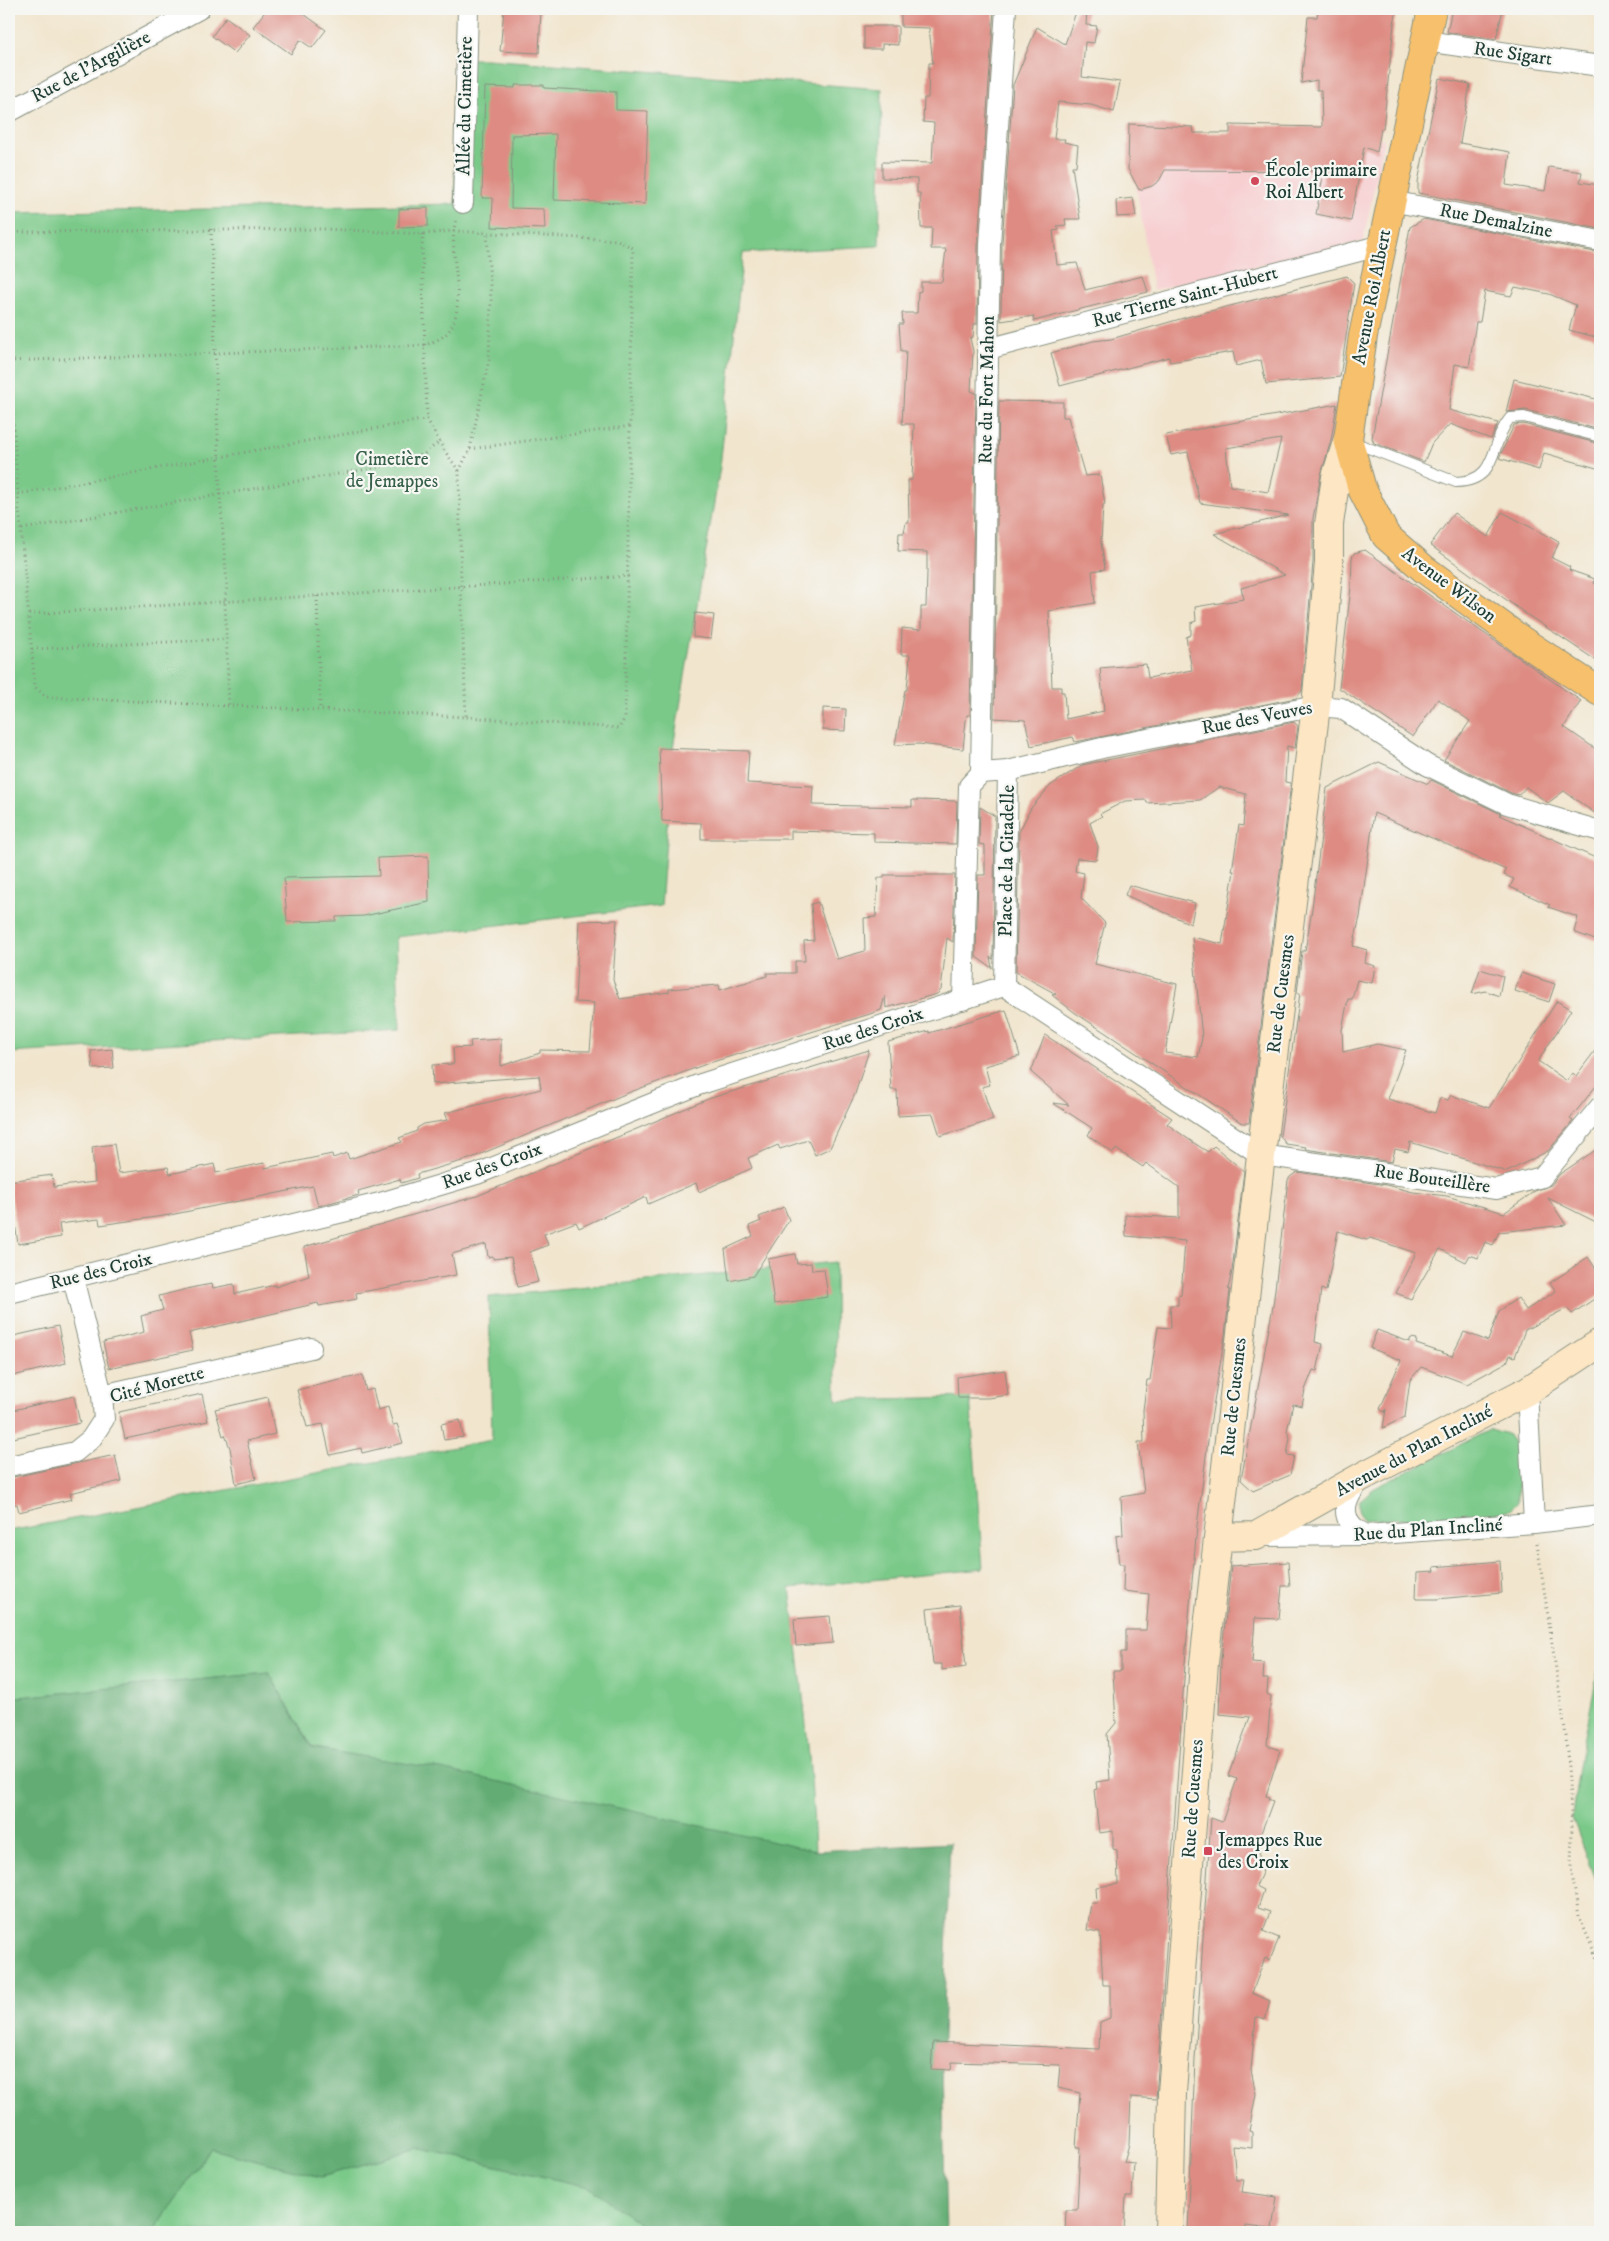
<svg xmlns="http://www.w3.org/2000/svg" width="1609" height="2241" font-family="'IM FELL DW Pica',serif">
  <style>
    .built { fill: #f7cfd1 }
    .green { fill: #7ac989; stroke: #4c835e }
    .forest { fill: #63ad75; stroke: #417554 }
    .building { fill: #de8c83; fill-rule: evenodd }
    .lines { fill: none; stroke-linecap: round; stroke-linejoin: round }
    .lane-casing { stroke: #889180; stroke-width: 12 }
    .street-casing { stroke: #889180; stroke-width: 22 }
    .secondary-casing { stroke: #889180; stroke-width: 30 }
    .primary-casing { stroke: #889180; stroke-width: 30 }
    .path { stroke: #889180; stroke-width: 3; stroke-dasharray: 1 4; stroke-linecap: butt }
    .lane { stroke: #fff; stroke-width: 10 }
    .street { stroke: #fff; stroke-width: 20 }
    .secondary { stroke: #fce6c4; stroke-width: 28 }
    .primary { stroke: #f7c06c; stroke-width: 28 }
    .poi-dot { fill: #d1495b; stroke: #f6f6f2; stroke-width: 2 }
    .labels { text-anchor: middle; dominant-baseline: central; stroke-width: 4.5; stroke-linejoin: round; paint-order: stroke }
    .street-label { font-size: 19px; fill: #1f3d34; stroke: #f6f6f2 }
    .poi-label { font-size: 19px; fill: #1f3d34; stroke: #f6f6f2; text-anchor: start }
    .park-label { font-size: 19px; fill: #366049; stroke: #f6f6f2 }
  </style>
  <rect width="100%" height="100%" fill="#f6f6f2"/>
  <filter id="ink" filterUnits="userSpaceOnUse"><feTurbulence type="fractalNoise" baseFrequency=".02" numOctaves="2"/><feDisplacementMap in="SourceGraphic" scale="10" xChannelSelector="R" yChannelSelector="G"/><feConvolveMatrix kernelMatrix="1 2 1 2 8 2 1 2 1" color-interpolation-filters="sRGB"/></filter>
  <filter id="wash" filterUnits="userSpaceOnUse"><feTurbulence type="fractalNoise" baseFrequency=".0096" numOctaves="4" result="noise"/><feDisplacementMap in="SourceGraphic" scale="20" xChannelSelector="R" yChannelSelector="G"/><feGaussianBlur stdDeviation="1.12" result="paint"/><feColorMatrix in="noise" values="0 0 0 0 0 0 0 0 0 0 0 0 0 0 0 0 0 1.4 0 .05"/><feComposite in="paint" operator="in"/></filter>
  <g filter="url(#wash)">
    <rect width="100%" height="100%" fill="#f1e5cd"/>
    <path class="built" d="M1127,130L1384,139L1363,242L1153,290Z"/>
    <path class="green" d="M456,59H486L882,89L879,246L743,253L720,467L673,748L661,906L396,937L400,1030L9,1053V213L455,204Z
      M835,1262L836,1400L970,1397L983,1569L790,1588C801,1676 812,1763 815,1851L312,1747L269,1673L9,1698V1531L492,1440L489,1297Z
      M1491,1429L1507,1434L1517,1448L1518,1502L1510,1510L1498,1514L1365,1520L1359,1513V1501L1373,1489Z
      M1600,1661V1890L1572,1817L1580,1760Z
      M211,2148L321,2177L418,2148L589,2187L651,2232H153Z"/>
    <path class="forest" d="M269,1673L312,1748L441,1769L815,1851L950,1843L942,2064L946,2232H651L589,2187L418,2148L321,2177L211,2148L153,2232H9V1698Z"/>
    <g id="blocks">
      <path class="building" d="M267,9H297L326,30L312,48L300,40L291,54L253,27Z
        M504,9H541L539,53L500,51Z
        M901,9H994L978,243L977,324H974L973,337L970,338L973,351L971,391L976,393L970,715H967L966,720L963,749L919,744L895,745L905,690H907L910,655H901L902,628L921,630V607H926L927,572V552L898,551L899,533H904L906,522H909L908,480H912L914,424H902L906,351H901L899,324H903L902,313H917L918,292L921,291V282H942L946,249H931L932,228H921L920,193H917V179L882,178V162L932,163L934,123L923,122L924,98H928L929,63H933L929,28L901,27Z
        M1077,9H1087L1086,25L1097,26L1094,43L1085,42L1082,77L1120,82L1114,112L1091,105L1058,102L1054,139H1065L1064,142L1078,145L1076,166H1072L1080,219H1065L1066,225L1057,226L1059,230L1053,231L1057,265L1077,263L1085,290L1143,276L1148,292L1034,321L1033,316L1001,321L1002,244L1013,85L1037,27L1065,44Z
        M1318,9H1397L1394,24L1383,129H1381L1377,152L1364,147L1351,221L1316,214L1324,171L1165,170L1159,181L1152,186L1139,190L1128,169L1129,124L1193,127L1194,133H1230V125L1322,127L1321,90H1317V80L1301,83L1308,17H1317Z
        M1452,9H1503L1496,39L1447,32Z
        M226,17L250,35L235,53L212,36Z
        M864,26H898V45L882,44V49H864Z
        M1439,78L1470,84L1460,143L1510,152L1506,185L1545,191L1549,167L1582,172L1580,182L1600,185V229L1418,193V182Z
        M515,85H544V88L616,92V110L648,111L645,204L554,200L556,134L512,135L511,208L544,209L545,229L492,227L493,198H482L485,87L515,88Z
        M1133,198L1136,216L1117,217L1116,200Z
        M428,208V226L399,227V209Z
        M1424,219L1600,253V326H1598L1595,337L1569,330L1576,305L1549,294L1515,287L1511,296L1485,291L1480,322H1476L1469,367L1455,364L1449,410L1498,423L1491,439L1450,424L1432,443L1424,462L1374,443L1372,438L1410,227Z
        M1347,276L1354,283L1340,377L1266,384L1261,360L1236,366L1233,352L1170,362L1169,357L1060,386L1051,353L1093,341L1111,339L1187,317Z
        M1514,379L1600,400V430L1526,410L1506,412Z
        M999,401L1063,402V417H1068L1085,476L1100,475L1105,504L1103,505L1101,543L1105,569L1092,571L1095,603L1049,611L1052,687H1061V692H1064L1066,719L1104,711L1100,668L1146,664L1148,678L1192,670L1186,637L1191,635V623L1196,621L1195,607L1244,599L1241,588L1285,575L1214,534L1288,515L1200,503L1188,452L1171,455L1166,435L1337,404L1331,440L1321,475L1313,518V562L1302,691L1296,698L1075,742L1073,737L1031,746L1025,720L994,718ZM1281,439L1268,492L1230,486L1226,448Z
        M1523,424L1600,444V469L1544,453L1539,470L1499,458L1514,425Z
        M1502,512L1559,542L1552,558L1570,567L1569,570L1595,579L1593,583L1600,586L1596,596L1600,598V663L1526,614L1430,545L1454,513L1488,537Z
        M1365,550L1581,701L1564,727L1600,752V817L1564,791L1548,803L1526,787L1519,795L1511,793L1444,760L1470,721L1438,699L1413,737L1339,688L1351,587L1352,558L1354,553Z
        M695,613L714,615L711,639L693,637Z
        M823,708L846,709L845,731L823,730Z
        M1294,722L1298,726L1295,748L1287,746L1285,782L1291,783L1249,1123H1242L1074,1012L1052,995L1056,994L1016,972L1019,832L1031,808L1050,786L1082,765ZM1219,787L1246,794L1243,826L1239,825L1232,871H1234L1222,944L1192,937L1202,1038L1198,1057L1165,1053L1177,984L1095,964L1105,923L1081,898L1084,873L1075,871L1077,858L1096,860L1098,847L1090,823L1102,816L1100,814L1125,801L1146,800L1147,803L1200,800Z
        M659,748L749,751L747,783L813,786L812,805L912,807V800L957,801L956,844L874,842V833L791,831V839H701V823L662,821Z
        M1379,762L1428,784L1431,780L1501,814L1499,815L1600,860V942L1574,932L1578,917L1548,907L1550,905L1510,887L1514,879L1504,875L1506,870L1374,813L1360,917L1353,946L1367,950L1365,963L1375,966L1372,983L1357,980L1352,999H1348L1342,1030L1343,1052L1377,1044L1406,1050L1388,1099L1435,1113L1440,1098L1448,1100L1451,1095L1489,1108L1557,1001L1571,1010L1538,1061L1567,1081L1573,1073L1576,1076L1600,1044V1081L1570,1119L1573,1121L1548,1151L1507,1172L1410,1142L1408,1152L1395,1149L1392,1162L1305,1149L1306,1147L1286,1144L1280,1136L1300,993H1297L1302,951H1305L1311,916L1327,788Z
        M980,807L995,816L993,959L990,957L992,968L976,957L978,875H985V845L979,844Z
        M428,856L429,902L364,916L336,917V921L287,922L284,878L379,876L378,858Z
        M884,875H955L953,942L947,938L941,990L937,994L886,1008L885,996L881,1010L870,1014L709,1063L625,1094L469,1159L417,1174L418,1178L401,1183L400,1179L358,1191L359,1195L344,1199L318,1206L313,1186L170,1215L100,1225L99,1219L59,1224L61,1237L18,1244L9,1181L52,1175L54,1187L95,1182L92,1147L114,1144L119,1173L168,1167L170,1174L214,1164L216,1173L264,1163L265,1168L332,1154L333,1158L347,1153L349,1159L402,1142L399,1138L417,1131V1128L424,1124L448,1120L445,1113L541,1089L539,1076L433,1084L432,1065L454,1064L453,1048L471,1047L470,1041L501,1039V1066L540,1053V1050L590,1051L594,1003L575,1002L579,921L617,920L613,980L620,999L669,992V989L719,985L720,990L767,976V973H795V961H805L804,941L814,940L811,904L818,902L837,959L865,951L864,918L876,917L878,878H884Z
        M1129,885L1195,903L1191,924L1125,895Z
        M1480,969L1503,976L1499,996L1486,991L1472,994Z
        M1521,973L1555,984L1549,1002L1515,991Z
        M1006,1010L1020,1056L985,1066L990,1085L982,1087L993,1120L940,1136L933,1114L898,1116L897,1090H891L888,1042L929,1031V1033Z
        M1045,1035L1172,1118L1167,1124L1191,1141L1208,1152L1214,1146L1244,1171L1232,1271L1228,1289L1230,1290L1225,1335L1210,1425L1197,1526L1186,1649L1156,2099L1131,2097L1129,2144L1124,2162L1134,2163L1132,2196H1126L1124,2232H1065L1066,2210H1077L1080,2147H1076L1080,2093L1058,2088L1060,2065L952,2062L951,2070L931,2069L933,2042L1099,2049L1100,2022L1110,2018V1985H1103L1100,1932L1087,1930L1091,1903H1097L1096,1887L1118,1884L1117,1850L1113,1849V1831L1099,1833L1094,1790L1097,1789L1096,1782L1110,1780L1107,1734L1116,1723L1113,1671H1121V1652H1126V1630H1146L1149,1594L1123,1591L1124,1564H1119L1116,1536L1123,1535L1121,1497L1144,1493L1138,1442H1144L1143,1410L1147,1380H1150L1158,1327L1171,1328L1170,1305H1178V1296L1181,1295L1185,1241L1126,1236L1125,1215L1179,1218V1187L1146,1163L1143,1167L1116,1149L1113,1153L1088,1135L1092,1128L1053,1103L1069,1105L1031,1072Z
        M112,1049L114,1068L93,1069L91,1051Z
        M869,1050L855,1094L830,1148L815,1155L808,1140L780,1149L778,1145L748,1158L752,1168L699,1192L696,1183L648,1204L646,1197L579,1228L576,1222L544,1234L548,1245L530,1252L538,1282L518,1287L511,1257L493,1259V1256L488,1257L486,1244L452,1254L456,1275L356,1293L357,1299L319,1306L318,1303L189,1333L193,1350L109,1368L103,1342L144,1332L141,1316L163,1310L159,1296L195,1287L212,1284L213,1288L234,1284L235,1294L275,1285V1287L309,1276L304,1247L477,1196L708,1099Z
        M1600,1147V1224L1548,1198L1566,1225L1499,1232L1493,1245L1485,1242L1478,1258L1470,1255L1466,1262L1440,1249L1411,1299L1396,1293L1416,1253L1370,1238L1367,1240L1338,1231L1326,1291L1321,1289L1315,1342L1323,1344L1317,1371L1313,1370L1305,1390L1302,1406L1293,1404L1287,1431L1290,1438L1287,1455L1294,1456L1290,1475L1253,1491L1241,1480L1273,1306L1288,1180L1290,1177L1297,1172L1386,1185L1413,1192L1447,1196L1504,1213L1535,1191L1551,1185L1560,1174Z
        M784,1207L789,1220L753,1276L729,1281L725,1249L753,1236L749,1226L761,1221L759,1217Z
        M795,1254L797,1264L811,1263L812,1270L824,1269L828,1297L774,1304L768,1259Z
        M1588,1257L1600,1275V1295L1572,1314L1567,1308L1525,1330L1515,1357L1510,1355L1507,1362L1467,1384L1421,1367L1410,1380L1405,1417L1383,1428L1386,1409L1384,1412L1380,1409L1401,1360L1370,1348L1377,1330L1409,1342L1411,1338L1417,1339L1416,1344L1452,1356L1464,1332L1488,1341L1499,1311L1518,1298L1526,1310L1556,1291L1550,1283Z
        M58,1326L66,1363L9,1377V1337Z
        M1005,1370L1008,1395L989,1398H958L957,1377Z
        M362,1375L366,1391L373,1389L378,1410L388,1407L393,1425L397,1424L403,1443L362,1453L361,1448L330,1455L323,1424L307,1427L297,1390Z
        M202,1394L208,1421L125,1439L119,1412Z
        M74,1396L80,1423L9,1439V1411Z
        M268,1397L275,1434L247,1441L256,1479L236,1484L230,1448L225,1435L223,1436L215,1409Z
        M460,1420L463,1437L444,1440L441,1424Z
        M115,1455L121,1481L70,1493L72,1499L19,1512L17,1504L9,1506V1478Z
        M1500,1561L1502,1593L1437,1599H1416L1417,1572L1435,1571L1434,1567Z
        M1288,1562L1290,1586H1282L1279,1619L1255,1618L1252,1662L1264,1663L1263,1679H1268L1267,1694L1271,1696L1267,1745L1280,1750L1266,1796L1269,1797L1268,1799L1273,1801L1261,1833L1258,1869L1263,1871L1256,1886L1264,1890L1258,1908L1270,1912L1263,1931L1279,1938L1270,1960L1265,1958L1252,1993L1270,2001L1265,2020L1256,2017L1251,2070L1256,2094L1249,2131L1252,2132V2148L1233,2146L1236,2180H1244L1242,2192L1277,2197L1272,2229L1246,2226L1245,2232H1188L1195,2059L1211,1818L1222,1822L1237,1779L1228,1776L1250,1717L1219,1714L1221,1660L1231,1566Z
        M960,1605L966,1667L942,1670V1664H933L927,1609Z
        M830,1616L833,1643L796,1646L794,1619Z"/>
    </g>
  </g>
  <g filter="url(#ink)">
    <use href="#blocks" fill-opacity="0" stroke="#889180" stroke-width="1"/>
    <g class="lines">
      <g class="lane-casing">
        <path id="lane" d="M1353,442L1456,482C1500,481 1489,443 1510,418L1524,417L1600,437"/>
      </g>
      <g class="street-casing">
        <path id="street" d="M1425,41L1600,66
          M9,112L199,9
          M1391,201L1600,241
          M463,203L468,9
          M988,349L1382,245
          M981,773L990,244L1006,9
          M1004,986L1261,1155L1496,1189L1542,1177L1600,1107
          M1004,986L1008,771
          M963,1000L969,786L981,773L1008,771L1102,748L1316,706L1341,708L1427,765L1507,804L1600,831
          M73,1278L102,1395
          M9,1293L380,1203L477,1174L698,1085L1004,986
          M1527,1391L1534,1523
          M9,1466L75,1452L91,1439L104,1419L102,1395L311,1348
          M1361,1479C1344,1501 1336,1520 1366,1535
          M1258,1536L1366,1535L1534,1523L1600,1515"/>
      </g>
      <g class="secondary-casing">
        <path id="secondary" d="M1219,1537L1256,1536L1363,1476L1527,1391L1600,1343
          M1169,2232L1172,2093L1204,1663L1261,1155L1316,706L1329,563V524L1336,477L1348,439"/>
      </g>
      <g class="primary-casing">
        <path id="primary" d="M1432,9L1363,336L1348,439L1362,489L1386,536L1424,569L1524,642L1600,692"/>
      </g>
      <path class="path" d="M211,229L220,495L227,585L225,602L229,707
        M9,234L21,232L325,229L423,234L453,231L617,240L633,248L625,718L619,728L466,717L46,697L35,687L19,508L9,358
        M423,234L422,248L427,419L444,450L459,471L461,586L466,717
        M9,361L426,345C432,342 441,339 446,334C471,309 446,252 456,221
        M470,449L631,426
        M459,471L470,449L489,360L491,300L487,233
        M18,494L427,419
        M22,529L396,464L424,454L439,442
        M317,596L320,710
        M29,614L629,576
        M32,649L226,639
        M1537,1543L1566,1736L1572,1827L1571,1868L1579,1916L1600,1966"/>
      <use href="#lane" class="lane"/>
      <use href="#street" class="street"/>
      <use href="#secondary" class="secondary"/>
      <use href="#primary" class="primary"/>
    </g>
  </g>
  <g class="poi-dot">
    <circle cx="1255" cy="181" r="5"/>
    <rect x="1203" y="1846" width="10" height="10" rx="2.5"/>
  </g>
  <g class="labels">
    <g class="street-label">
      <text transform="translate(1513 54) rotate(8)">Rue Sigart</text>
      <text transform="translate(91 67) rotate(-28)">Rue de l'Argilière</text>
      <text transform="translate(465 106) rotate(-89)">Allée du Cimetière</text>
      <text transform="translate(1496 221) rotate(11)">Rue Demalzine</text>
      <text transform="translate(1185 297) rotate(-15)">Rue Tierne Saint-Hubert</text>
      <text transform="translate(1372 297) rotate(-79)">Avenue Roi Albert</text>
      <text transform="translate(987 390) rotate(-89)">Rue du Fort Mahon</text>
      <text transform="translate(1449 585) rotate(37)">Avenue Wilson</text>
      <text transform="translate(1257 718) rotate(-11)">Rue des Veuves</text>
      <text transform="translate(1007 861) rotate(-89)">Place de la Citadelle</text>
      <text transform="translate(1281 994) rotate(-83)">Rue de Cuesmes</text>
      <text transform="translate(873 1029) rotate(-18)">Rue des Croix</text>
      <text transform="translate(492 1166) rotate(-20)">Rue des Croix</text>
      <text transform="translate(1432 1179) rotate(8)">Rue Bouteillère</text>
      <text transform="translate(101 1271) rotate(-14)">Rue des Croix</text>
      <text transform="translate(157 1385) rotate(-15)">Cité Morette</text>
      <text transform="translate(1234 1397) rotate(-84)">Rue de Cuesmes</text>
      <text transform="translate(1414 1451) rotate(-28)">Avenue du Plan Incliné</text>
      <text transform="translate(1428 1530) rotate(-4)">Rue du Plan Incliné</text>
      <text transform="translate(1193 1799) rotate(-86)">Rue de Cuesmes</text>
    </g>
    <g class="poi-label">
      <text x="1265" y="170">École primaire<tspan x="1265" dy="22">Roi Albert</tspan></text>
      <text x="1218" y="1840">Jemappes Rue<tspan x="1218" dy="22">des Croix</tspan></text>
    </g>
    <g class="park-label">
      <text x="392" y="459">Cimetière<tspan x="392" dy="22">de Jemappes</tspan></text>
    </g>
  </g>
  <rect width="1609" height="2241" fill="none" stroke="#f6f6f2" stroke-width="30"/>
</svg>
